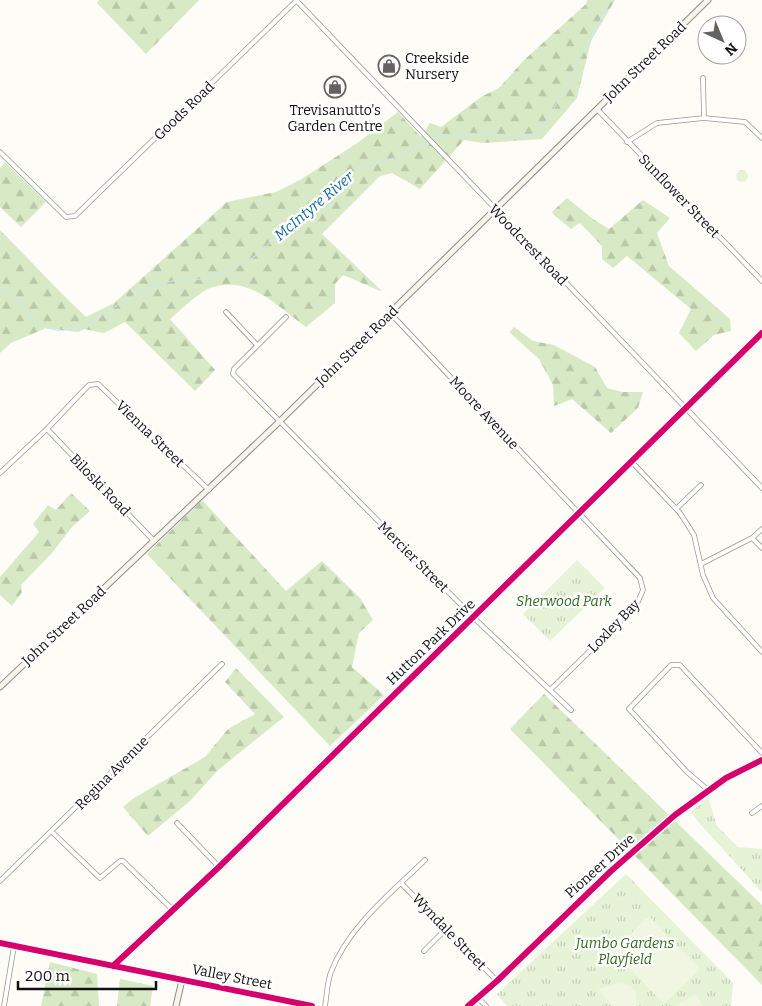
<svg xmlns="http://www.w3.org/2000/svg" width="762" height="1006" font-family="Bitter,serif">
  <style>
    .forest { fill: url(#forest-firs) }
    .park { fill: url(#park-tufts) }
    .pitch { fill: #f0f6e1 }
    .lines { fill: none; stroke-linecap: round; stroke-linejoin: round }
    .stream { stroke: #cde8f7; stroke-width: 1 }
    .street-casing { stroke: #979795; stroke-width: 5.5 }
    .secondary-casing { stroke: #8e8d8b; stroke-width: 7 }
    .street { stroke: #fffffe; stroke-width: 4 }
    .secondary { stroke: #f6f4eb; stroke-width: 5 }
    .cycleway-casing { stroke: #fff; stroke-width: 9 }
    .cycleway { stroke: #d6006c; stroke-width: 6 }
    .labels { text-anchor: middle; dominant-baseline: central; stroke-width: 5; stroke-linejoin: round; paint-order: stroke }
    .poi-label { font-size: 14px; fill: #111; stroke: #fff; text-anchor: start }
    .street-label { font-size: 14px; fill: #111; stroke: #fff }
    .park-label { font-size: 14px; font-style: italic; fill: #2f6b1f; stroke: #fff }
    .water-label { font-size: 15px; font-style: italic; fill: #1768a6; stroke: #fff }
  </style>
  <defs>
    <pattern id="forest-firs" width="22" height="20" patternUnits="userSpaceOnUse" patternTransform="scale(1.25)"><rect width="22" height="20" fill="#d8eac5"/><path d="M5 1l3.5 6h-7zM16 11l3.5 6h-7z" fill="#b8c8a8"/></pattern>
    <pattern id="park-tufts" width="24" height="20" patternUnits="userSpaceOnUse" patternTransform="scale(1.25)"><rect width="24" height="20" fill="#e7f3d7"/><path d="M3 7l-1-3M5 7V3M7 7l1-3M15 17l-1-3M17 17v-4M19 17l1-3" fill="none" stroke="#c5cfb8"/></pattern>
  </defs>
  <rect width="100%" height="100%" fill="#fdfcf7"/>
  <path class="forest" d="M99,0H199L146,54L97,3Z
    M587,0H615L591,41L577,98L542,139L483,143L464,140L420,189L392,173L380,176L322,234L383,292L343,275L335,284V303L306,327C275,305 250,275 210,288C199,292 180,311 170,319L215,370L195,391L125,322L104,333L84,329L78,332L46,328L11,343L0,353V230C29,259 56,289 86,317L114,303L227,202L276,192L300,180L356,144L398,112L421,137L430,123L441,127L481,97L499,88L524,60L586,4Z
    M5,162L46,202L21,227L0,207V168Z
    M567,198L593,219L609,229L643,200L670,218L657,233L669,266L730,319L731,331L714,335L696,351L679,333L691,309L627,256L613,268L602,259V246L580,223L571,229L554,215L552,212Z
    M514,327L533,341L554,345L595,367L607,388L622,392H643L638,408L611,433L572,399L554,406L553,385L539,359L509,332Z
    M71,493L90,511L72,527L52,553L21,585L22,592L12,606L0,595V577L39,532L33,524L48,505L56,510Z
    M202,500L286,591L322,561L360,598L373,620L359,633L352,667L384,695L330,746L147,554Z
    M236,668L284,717L218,770L191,800L148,836L123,807L134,798L205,757L228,729L255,714L225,682Z
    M544,694L762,905V985L510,729Z
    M50,962L97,974L99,1006H41Z
    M120,979L153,986L150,1006H117Z"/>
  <path class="park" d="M736 176a6 6 0 1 1 12 0a6 6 0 1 1-12 0Z
    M577,560L605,588L550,641L523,614Z
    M708,797L717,826L738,847L762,849V892L700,824L691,812Z
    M626,874L733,983L731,1006H507L497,994Z"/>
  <path class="pitch" d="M570.5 597a5.5 5.5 0 1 1 11 0a5.5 5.5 0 1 1-11 0Z
    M649,916L700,969L664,1004L613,951Z
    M620,983L630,986L636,991L637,1006H613L598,989Z
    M696,994L703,1006H676Z"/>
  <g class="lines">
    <path class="stream" d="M431,139L440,136L481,133L521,137L537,133L551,114L611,0
      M0,289L11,291L32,319L47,328L60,331L81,327L93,322L123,301L154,286L171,281L202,279L229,271L254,257L328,191L363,166L394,158L428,140"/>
    <g class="street-casing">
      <path id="street" d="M296,0L762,488
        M703,78L704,118
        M597,109L762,281
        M627,142L657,123L704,118L745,122L762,138
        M0,152L66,217L75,216L297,0
        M226,312L257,345
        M391,314L640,578L643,590L636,606L550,690
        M286,317L234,369L233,374L474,618L571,710
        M47,429L154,541
        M631,461L680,513L694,535L703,575L713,598L762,652
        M0,473L47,429L84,390L89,385L98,384L209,490
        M677,508L701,485
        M752,538L762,548
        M701,564L752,538L762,529
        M708,790L687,772L629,709L671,665H680L762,753
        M752,813L762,806
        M177,823L219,867
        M52,832L100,878L120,861H123L173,910
        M0,881L222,664
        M401,883L497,981
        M424,951L446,929
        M113,966L219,867L762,333
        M478,998L486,1006
        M4,1006L14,946
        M325,1006C327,995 327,982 331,972C348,927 392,892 425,860"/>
    </g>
    <g class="secondary-casing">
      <path id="secondary" d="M0,687L279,422L708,0
        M0,943L312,1006
        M176,1006L182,980
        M468,1006L497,981L611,871L675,815L726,778L762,760"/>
    </g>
    <use href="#street" class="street"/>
    <use href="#secondary" class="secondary"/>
    <g class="cycleway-casing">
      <path id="cycleway" d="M0,943L312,1006
        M113,966L219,867L762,333
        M468,1006L497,981L611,871L675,815L726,778L762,760"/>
    </g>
    <use href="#cycleway" class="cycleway"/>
  </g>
  <defs>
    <g id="shop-ring" transform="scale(1.125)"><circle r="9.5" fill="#fff" stroke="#646362" stroke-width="1.5"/><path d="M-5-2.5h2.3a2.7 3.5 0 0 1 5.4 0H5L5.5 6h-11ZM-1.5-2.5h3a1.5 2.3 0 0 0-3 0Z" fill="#646362"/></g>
  </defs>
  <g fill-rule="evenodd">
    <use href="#shop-ring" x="389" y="66"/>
    <use href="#shop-ring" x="335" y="87"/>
  </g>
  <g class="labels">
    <g class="poi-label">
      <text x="405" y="58">Creekside<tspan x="405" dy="16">Nursery</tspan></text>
      <text x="335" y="110" text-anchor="middle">Trevisanutto's<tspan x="335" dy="16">Garden Centre</tspan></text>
    </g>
    <g class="street-label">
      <text transform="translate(645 62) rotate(-44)">John Street Road</text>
      <text transform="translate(184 111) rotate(-44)">Goods Road</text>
      <text transform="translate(679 196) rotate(46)">Sunflower Street</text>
      <text transform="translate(528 245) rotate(46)">Woodcrest Road</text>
      <text transform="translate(357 346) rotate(-44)">John Street Road</text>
      <text transform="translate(484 413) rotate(47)">Moore Avenue</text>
      <text transform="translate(150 434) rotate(44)">Vienna Street</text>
      <text transform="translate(100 485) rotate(46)">Biloski Road</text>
      <text transform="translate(413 557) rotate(45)">Mercier Street</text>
      <text transform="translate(64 626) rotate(-43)">John Street Road</text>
      <text transform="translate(614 626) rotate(-46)">Loxley Bay</text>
      <text transform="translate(431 642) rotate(-44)">Hutton Park Drive</text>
      <text transform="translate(112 773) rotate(-45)">Regina Avenue</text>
      <text transform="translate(600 866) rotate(-42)">Pioneer Drive</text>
      <text transform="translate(449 932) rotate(46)">Wyndale Street</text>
      <text transform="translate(232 977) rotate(11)">Valley Street</text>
    </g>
    <g class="park-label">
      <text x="564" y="601">Sherwood Park</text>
      <text x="625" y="943">Jumbo Gardens<tspan x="625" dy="16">Playfield</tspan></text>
    </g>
    <g class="water-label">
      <text transform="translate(314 206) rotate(-40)">McIntyre River</text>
    </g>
  </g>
  <g transform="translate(722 40) rotate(136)"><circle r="24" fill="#ffffff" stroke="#a0a0a0"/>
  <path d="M0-4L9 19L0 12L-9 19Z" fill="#646362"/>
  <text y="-8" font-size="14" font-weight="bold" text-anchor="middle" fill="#111111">N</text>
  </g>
  <path d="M18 981v8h138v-8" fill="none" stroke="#111111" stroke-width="2.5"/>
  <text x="25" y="981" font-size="15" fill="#111111" stroke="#ffffff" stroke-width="4" paint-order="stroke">200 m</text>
</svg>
